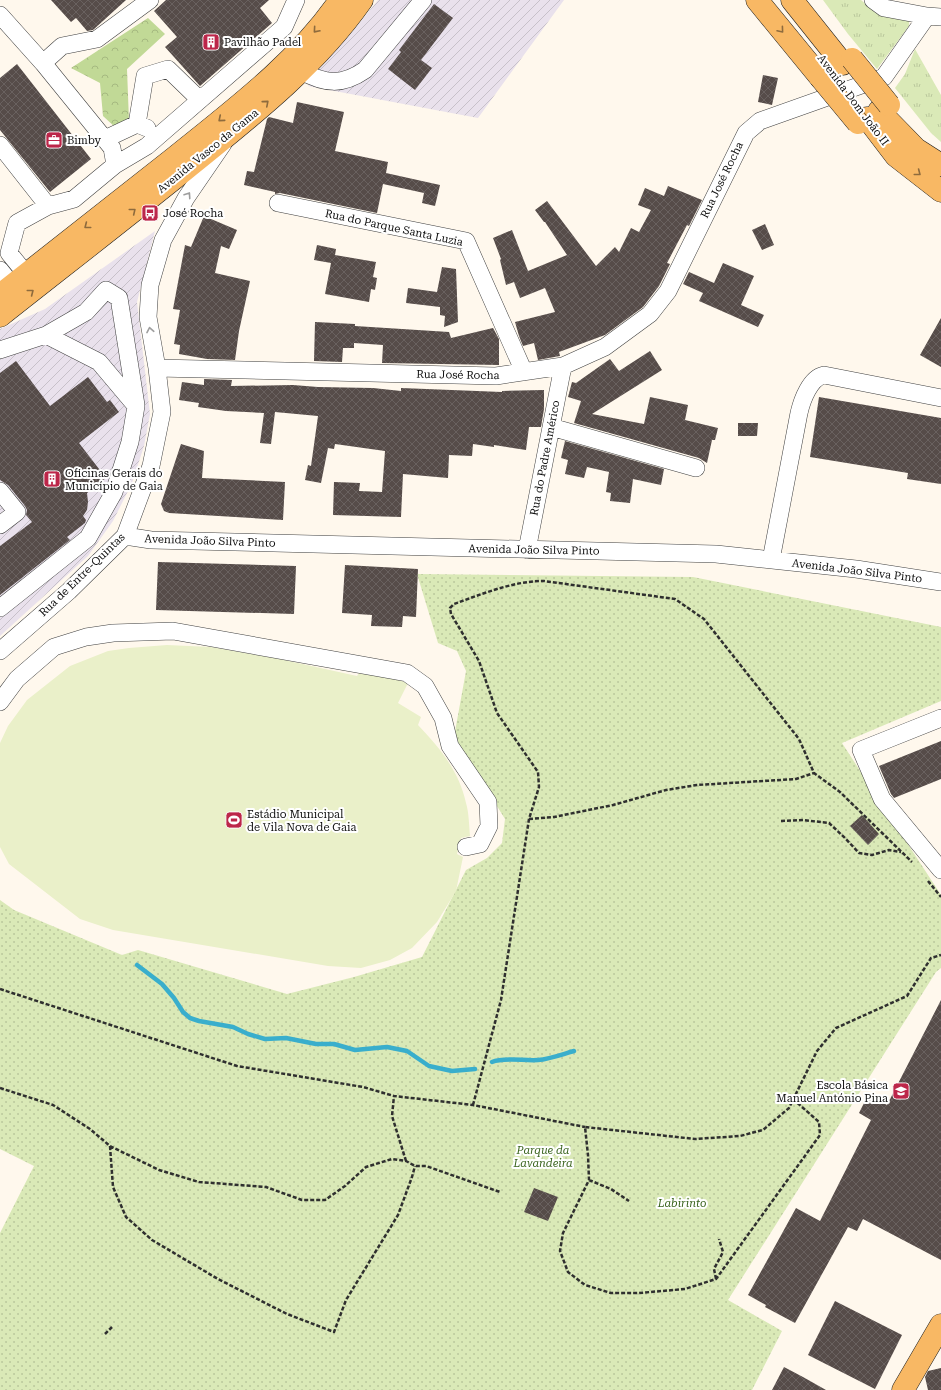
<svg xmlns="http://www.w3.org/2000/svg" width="941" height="1390" font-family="'Roboto Serif',serif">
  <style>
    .industrial { fill: url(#industrial-furrows) }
    .grass { fill: url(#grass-tufts) }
    .forest { fill: url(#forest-crowns) }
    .park { fill: url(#park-dots) }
    .pitch { fill: #eaf0c9 }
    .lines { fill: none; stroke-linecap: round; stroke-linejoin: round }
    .stream { stroke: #39aecc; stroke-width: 4.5 }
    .building { fill: url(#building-cross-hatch) }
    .minor-casing { stroke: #404040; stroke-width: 18 }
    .major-casing { stroke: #1e1e1e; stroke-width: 23 }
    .path { stroke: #2f2f2f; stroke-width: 2.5; stroke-dasharray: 4 2; stroke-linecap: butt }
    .minor { stroke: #fff; stroke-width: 17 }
    .major { stroke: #f8b864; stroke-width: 22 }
    .major-bridge-casing { stroke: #1e1e1e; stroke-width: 23; stroke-linecap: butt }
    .major-bridge { stroke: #f8b864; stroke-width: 22 }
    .oneway { stroke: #8e6b3d }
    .oneway2 { stroke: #9e9e9e }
    .labels { text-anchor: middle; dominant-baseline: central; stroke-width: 4; stroke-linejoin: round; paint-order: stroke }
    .poi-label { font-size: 11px; fill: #0d0d0d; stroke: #fff; text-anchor: start }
    .street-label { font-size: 11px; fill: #0d0d0d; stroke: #fff }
    .park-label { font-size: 11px; font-style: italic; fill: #3a641e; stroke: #fff }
  </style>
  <defs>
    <pattern id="industrial-furrows" width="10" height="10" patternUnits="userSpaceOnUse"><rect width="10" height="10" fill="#e9e1ec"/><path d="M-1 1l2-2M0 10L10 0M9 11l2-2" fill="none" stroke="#c7c0c9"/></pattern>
    <pattern id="grass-tufts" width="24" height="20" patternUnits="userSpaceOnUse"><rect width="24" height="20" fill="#dae9b7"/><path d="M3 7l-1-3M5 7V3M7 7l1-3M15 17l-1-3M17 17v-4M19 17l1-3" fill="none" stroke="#bac79c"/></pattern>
    <pattern id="forest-crowns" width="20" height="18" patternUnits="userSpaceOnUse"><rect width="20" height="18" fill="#c1d996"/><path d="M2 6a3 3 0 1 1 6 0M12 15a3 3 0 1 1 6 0" fill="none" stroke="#a5b980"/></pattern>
    <pattern id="park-dots" width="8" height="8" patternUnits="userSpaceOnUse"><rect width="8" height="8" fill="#dae9b7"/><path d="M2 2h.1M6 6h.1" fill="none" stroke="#bac79c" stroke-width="1.8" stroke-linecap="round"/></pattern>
    <pattern id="building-cross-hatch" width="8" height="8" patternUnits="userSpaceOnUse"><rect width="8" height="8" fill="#564c49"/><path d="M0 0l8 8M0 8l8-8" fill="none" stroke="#69615f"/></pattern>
  </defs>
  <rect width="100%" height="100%" fill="#fff8ed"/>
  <path class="industrial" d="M378,0H564L478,118L308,86L320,75L318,71L320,68L349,36Z
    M155,231L137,302L150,414L144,446L132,483L113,521L88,556L0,636V329L45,309Z"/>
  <path class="grass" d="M823,0H861L874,11L909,21V26L877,69L848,34Z
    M915,49L941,95V142L931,133L895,88L905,74Z"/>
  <path class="forest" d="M148,18L165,34L127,69L129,121L117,129L103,116L100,83L71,68Z"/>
  <path class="park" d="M417,574L693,577L941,627V701L842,743L941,895V968L936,972L728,1300L782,1331L752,1390H0V1233L34,1166L0,1149V900L14,910L122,955L138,950L287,994L354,977L422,957L466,870L487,858L502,843L505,819L454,737L466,671L457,651L438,643Z"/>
  <path class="pitch" d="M167,645L211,647L275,658L357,676L362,669L408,683L398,703L421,717L418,725C440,748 459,771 466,803C469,813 469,825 470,836L461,838L457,854L463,857L456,891L437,922L412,948L390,960L361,968L328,966L113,930L80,919L9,864L0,847V743L8,726L27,700L70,666L108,651L129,648Z"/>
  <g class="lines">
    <path class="stream" d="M137,965L162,984L174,998L183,1012L190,1018L199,1021L233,1027L248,1034L265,1039L286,1038L316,1044H334L355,1050L387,1047L407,1051L429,1066L452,1071L475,1069
      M492,1062C504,1057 524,1061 538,1060C550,1059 563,1054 574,1051"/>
  </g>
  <path class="building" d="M51,0H126L93,30L87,31L76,18L71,22Z
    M166,0H269L260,8L272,23L200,86L165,47L177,37L154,11Z
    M434,4L453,18L421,60L432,68L415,90L388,69L401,52L399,50Z
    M17,64L91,159L50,192L0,130V78Z
    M763,75L778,78L772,105L758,102Z
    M297,102L344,112L335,151L388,162L386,173L440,185L435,206L422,203L424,193L383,184L377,213L280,193L275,194V192L244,185L247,171L254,172L267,119L269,117L293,123Z
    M668,186L702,200L689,226L687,225L667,263L670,264L659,286L643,307L605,335L559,352L560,356L538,360L534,343L523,346L519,336L515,322L555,312L545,288L520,298L514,282L506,285L500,260L501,259L493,238L512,230L528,271L567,255L545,222H544L535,210L547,201L596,266L615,247L619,252L631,228L639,232L651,210L638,205L645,188L664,196Z
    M204,216L237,230L229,249L221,246L215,273L250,281L239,331L235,360L207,359L179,354L180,345L174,344L180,310L173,309L185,245L191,247Z
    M765,224L774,245L762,250L752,230Z
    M317,245L336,249L335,255L376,262L373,277L377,278L375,290L371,289L369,302L325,294L331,263L314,260Z
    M723,263L754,276L741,305L764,315L758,327L699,301L703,293L683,284L689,272L714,283Z
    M442,267L456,269L458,322L444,327L445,316L440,315V307L406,303L408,288L437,292Z
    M941,318V367L920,355Z
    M315,322L355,324V326L449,332L451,338L493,328L499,339V365L382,363L383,345L354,343V348H343L342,362L314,361Z
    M650,351L662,370L592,414L644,424L650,397L688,405L685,420L718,428L715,440H712L707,463L699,458L574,423L581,401L568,397L572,382L576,383L610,359L619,371Z
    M16,361L50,406L88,377L107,402L110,400L119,412L79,443L106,478L87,493L88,502L87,510L83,516L86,520L85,523L67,537L70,540L0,595V546L32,522L26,515L27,510L25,506L8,485L0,480V373Z
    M204,379L232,380L231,386L293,385L318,387L373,388L401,391V388L502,392V391L544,390V409L541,427H529L526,450L494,445V447L473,444L472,456L449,455L448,478L403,474L401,517L333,515L334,482L360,483L359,491L382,492L385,451L335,444L334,449L328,448L321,483L305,480L308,465L311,466L318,416L275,412L271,444L260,443L264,413L226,411L198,407L199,403L179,400L182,382L204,385Z
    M819,397L941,418V484L907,479L908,473L810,457Z
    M738,423H758L757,436H738Z
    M565,441L664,469L661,485L633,479L630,503L610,501L611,493L606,492L609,472L587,467L584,478L565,474L568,460L561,458Z
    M181,444L204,451L202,478L285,482L283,520L169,513L164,511L161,504Z
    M158,562L296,566L294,614L156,610Z
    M345,565L418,569L416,617L403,616L402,627L371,626L372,615L342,613Z
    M941,741V779L894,798L891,794L879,766Z
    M862,815L879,834L868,845L850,826Z
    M941,1000V1260L863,1219L857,1231L848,1227L795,1323L765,1307L766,1305L748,1295L796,1208L820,1221L871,1120L859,1113L868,1095L887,1105Z
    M534,1188L558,1197L548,1221L524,1212Z
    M835,1301L902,1335L875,1389L808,1355Z
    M784,1367L803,1377L826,1390H772Z
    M941,1368V1390H928L925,1377L928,1371Z"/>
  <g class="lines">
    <g class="minor-casing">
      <path id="minor" d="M873,0L884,8L927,16
        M0,15L43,63L112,148L115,165L74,199L48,206L17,223L9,253L26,274
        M43,63L62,46L97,39L150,0
        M301,71C325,84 342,86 365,70L423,0
        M137,124L145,76L168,69L200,100
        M105,139L137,124L147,128
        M0,145L48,206
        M115,165L147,146L284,27L296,0
        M278,203L466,241L524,372
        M0,270L12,285
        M46,335L86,312L106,290L119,298L136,405
        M0,350L46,335L99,362L136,406L130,442L114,492L88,538L0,608
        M157,368L496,376L563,366L605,347L650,314L668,291L746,133L760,121L884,77L927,16L941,17
        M551,427L696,468
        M0,491L17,512L0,525
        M125,536L151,540L716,554L856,569L941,582
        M527,550L563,366
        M771,560L799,413C802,400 810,378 824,375L941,398
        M0,651L69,591L125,536L151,466L162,412L157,368L148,317L150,285L163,240L186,198L223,144
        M0,702L17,679L54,647L86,637L113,633L173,631L407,673L425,686L443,718L450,746L488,802L489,826L480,844L466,847
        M941,718L861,750L882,799L941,870"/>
    </g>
    <g class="major-casing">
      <path id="major" d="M757,0L820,77
        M792,0L843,64
        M879,111L916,149L941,165
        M867,118L896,156L941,191
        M0,295C58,249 116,203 174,158C232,111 298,62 340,0
        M0,316C62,267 124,219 186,169C249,118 315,67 362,0
        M903,1390L941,1325"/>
    </g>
    <path class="path" d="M529,819L554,817L613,805L666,790L697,785L796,779L814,773
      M781,821L803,820L829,823L845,838L859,853L872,855L889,850L901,852
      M928,881L941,897
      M0,989L237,1066L363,1087L394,1096
      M0,1088L53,1105L90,1129L110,1146L159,1170L199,1182L266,1187L302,1200H325L345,1186L366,1167L392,1159L406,1161L415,1166H426L500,1192
      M793,1099L819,1122L820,1135L716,1279L685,1289L639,1293H611L585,1285L568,1272L560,1251L563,1233L589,1180L588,1155L585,1127L695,1139L740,1136L763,1130L789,1108L817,1051L836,1028L907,996L931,958L941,955
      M473,1105L501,1000L529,819L539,787L538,772L497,713L479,661L451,614L450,608L454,604C482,594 513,581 544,581L675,599L704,619L799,739L814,773L840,792L912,862
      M110,1146L113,1187L126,1217L152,1240L218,1279L287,1314L334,1332L346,1300L398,1215L412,1177L415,1166
      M406,1161L392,1116L394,1096L473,1105L585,1127
      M589,1180L611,1189L629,1201
      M716,1279L714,1269L723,1252L719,1239
      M105,1334L112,1327"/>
    <use href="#minor" class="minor"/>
    <use href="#major" class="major"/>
    <g class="major-bridge-casing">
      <path id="major-bridge" d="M852,59L889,105
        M820,77L858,123"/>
    </g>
    <use href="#major-bridge" class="major-bridge"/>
  </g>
  <defs><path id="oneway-chevron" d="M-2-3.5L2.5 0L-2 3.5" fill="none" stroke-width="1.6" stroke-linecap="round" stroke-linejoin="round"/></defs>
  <g class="oneway">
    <use href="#oneway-chevron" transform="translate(316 30) rotate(131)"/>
    <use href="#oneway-chevron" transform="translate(781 30) rotate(50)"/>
    <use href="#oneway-chevron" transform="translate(266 103) rotate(-41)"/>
    <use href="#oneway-chevron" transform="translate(221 119) rotate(140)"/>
    <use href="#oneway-chevron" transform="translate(918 173) rotate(38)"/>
    <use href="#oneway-chevron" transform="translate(133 211) rotate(-39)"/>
    <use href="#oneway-chevron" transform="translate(87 226) rotate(142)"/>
    <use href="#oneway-chevron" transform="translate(31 292) rotate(-38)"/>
  </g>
  <g class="oneway2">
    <use href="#oneway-chevron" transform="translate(188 195) rotate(-56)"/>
    <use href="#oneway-chevron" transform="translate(150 330) rotate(-101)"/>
  </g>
  <defs>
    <g id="building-square" transform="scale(0.9)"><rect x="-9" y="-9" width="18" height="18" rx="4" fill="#bc2649" stroke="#fff"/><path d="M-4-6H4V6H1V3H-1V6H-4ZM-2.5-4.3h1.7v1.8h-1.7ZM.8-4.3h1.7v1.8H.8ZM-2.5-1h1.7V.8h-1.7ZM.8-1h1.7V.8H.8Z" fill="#fff"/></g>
    <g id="office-square" transform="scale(0.9)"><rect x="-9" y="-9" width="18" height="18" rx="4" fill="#bc2649" stroke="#fff"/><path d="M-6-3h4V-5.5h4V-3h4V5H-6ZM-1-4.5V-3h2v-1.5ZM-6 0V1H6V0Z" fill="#fff"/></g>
    <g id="bus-square" transform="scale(0.9)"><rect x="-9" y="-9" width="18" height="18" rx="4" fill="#bc2649" stroke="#fff"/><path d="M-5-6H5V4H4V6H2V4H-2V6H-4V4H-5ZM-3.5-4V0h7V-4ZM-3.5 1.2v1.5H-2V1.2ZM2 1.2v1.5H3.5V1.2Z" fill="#fff"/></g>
    <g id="stadium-square" transform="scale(0.9)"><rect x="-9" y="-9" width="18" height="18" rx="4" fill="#bc2649" stroke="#fff"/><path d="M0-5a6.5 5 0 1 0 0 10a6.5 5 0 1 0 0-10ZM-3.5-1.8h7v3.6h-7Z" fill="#fff"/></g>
    <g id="school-square" transform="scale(0.9)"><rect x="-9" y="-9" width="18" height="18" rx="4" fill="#bc2649" stroke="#fff"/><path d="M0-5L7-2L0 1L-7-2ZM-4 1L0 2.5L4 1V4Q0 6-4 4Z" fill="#fff"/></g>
  </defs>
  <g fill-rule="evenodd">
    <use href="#building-square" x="211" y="42"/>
    <use href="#office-square" x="54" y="140"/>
    <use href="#bus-square" x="150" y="213"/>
    <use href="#building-square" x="52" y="479"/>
    <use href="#stadium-square" x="234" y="820"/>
    <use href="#school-square" x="901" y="1091"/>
  </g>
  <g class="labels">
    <g class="poi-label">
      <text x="224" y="42">Pavilhão Padel</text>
      <text x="67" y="140">Bimby</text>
      <text x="163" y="213">José Rocha</text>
      <text x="65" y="473">Oficinas Gerais do<tspan x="65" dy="13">Município de Gaia</tspan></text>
      <text x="247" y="814">Estádio Municipal<tspan x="247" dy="13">de Vila Nova de Gaia</tspan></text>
      <text x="888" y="1085" text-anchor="end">Escola Básica<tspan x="888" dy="13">Manuel António Pina</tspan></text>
    </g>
    <g class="street-label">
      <text transform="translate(853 100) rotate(53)">Avenida Dom João II</text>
      <text transform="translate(208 151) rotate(-39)">Avenida Vasco da Gama</text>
      <text transform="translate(722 180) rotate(-64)">Rua José Rocha</text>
      <text transform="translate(394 228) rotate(12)">Rua do Parque Santa Luzia</text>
      <text transform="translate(458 375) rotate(1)">Rua José Rocha</text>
      <text transform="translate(545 458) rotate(-79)">Rua do Padre Américo</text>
      <text transform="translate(210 541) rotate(2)">Avenida João Silva Pinto</text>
      <text transform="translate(534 550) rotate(1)">Avenida João Silva Pinto</text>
      <text transform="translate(857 571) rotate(7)">Avenida João Silva Pinto</text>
      <text transform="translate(82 575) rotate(-44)">Rua de Entre-Quintas</text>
    </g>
    <g class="park-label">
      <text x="543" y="1150">Parque da<tspan x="543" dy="13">Lavandeira</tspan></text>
      <text x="682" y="1203">Labirinto</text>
    </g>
  </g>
</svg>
